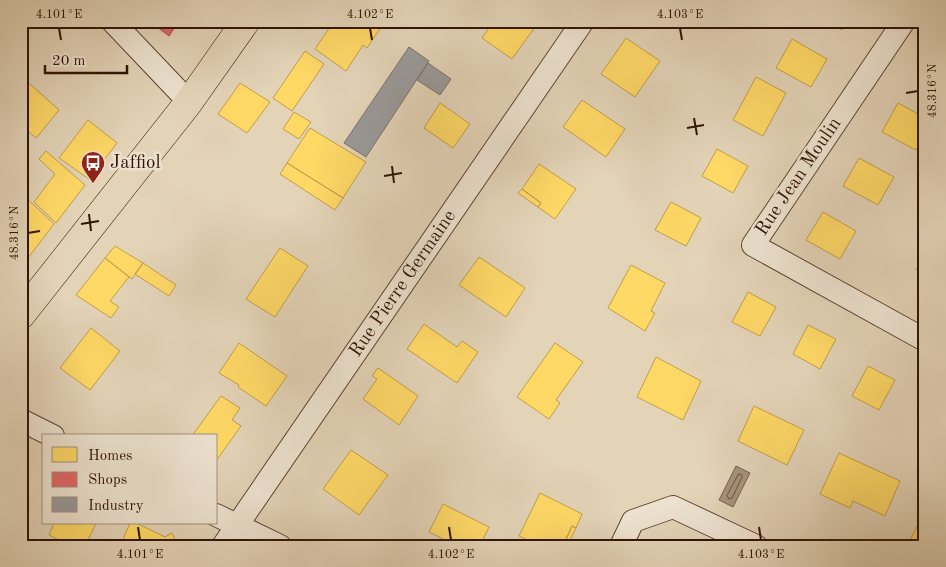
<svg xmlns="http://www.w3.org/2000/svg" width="946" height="567" font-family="'Old Standard TT',serif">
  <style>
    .water { fill: #a6927a; stroke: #77604b }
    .homes { fill: #ffd966; stroke: #c19e49 }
    .shops { fill: #e06666; stroke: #ac4d49 }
    .industry { fill: #999; stroke: #7a716c }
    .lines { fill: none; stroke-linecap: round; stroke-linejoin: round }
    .shore { stroke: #6c533f; stroke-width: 1 }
    .street-casing { stroke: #5e4431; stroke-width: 24 }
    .primary-casing { stroke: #311404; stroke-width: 29 }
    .street { stroke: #ede2d0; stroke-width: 22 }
    .primary { stroke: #e3d3b7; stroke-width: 28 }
    .ticks { fill: none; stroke: #311404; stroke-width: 2 }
    .labels { text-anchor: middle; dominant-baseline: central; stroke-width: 5; stroke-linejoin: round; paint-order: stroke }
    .poi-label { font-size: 19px; fill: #311404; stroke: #ede2d0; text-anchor: start }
    .street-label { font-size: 19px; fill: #311404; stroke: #ede2d0 }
    .neatline { fill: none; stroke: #311404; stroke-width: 2 }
    .ticks-label { font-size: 12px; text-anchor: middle; fill: #311404 }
  </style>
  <rect width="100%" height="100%" fill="#e3d3b7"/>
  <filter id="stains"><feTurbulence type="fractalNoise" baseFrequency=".004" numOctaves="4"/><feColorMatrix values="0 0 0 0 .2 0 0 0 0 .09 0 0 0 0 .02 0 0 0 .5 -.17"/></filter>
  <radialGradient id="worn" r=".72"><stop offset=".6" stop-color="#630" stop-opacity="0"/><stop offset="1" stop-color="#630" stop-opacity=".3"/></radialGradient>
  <path class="water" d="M736,466L750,473L733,507L719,500Z"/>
  <path class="homes" d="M334,21H385L367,48L363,45L346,71L315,49Z
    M494,21H526L535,27L512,59L482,38Z
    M827,21H847L842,30Z
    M626,38L660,61L635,97L601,74Z
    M792,39L827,59L811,87L776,68Z
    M305,51L324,64L292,111L273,98Z
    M925,67V79L920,76Z
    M21,76L59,110L36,138L21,125Z
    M756,77L786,93L763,136L733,120Z
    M240,83L270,102L247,133L218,114Z
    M582,100L625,129L606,157L563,127Z
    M440,103L470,124L453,148L424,128Z
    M898,103L925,118V134L916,150L882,132Z
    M294,112L311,122L299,139L283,129Z
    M88,120L117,143L89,179L59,158Z
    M310,128L366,162L343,198L287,163Z
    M717,149L748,166L733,193L702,176Z
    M46,151L85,185L56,223L34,202L55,174L39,159Z
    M859,158L894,177L878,205L843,186Z
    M287,163L343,198L335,210L280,174Z
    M539,164L576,189L555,219L538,207L541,203L522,189Z
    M522,189L541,203L538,207L518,193Z
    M21,193L54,224L21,267Z
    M671,202L701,218L686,246L655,230Z
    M823,212L856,231L840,259L806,240Z
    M115,246L143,263L132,279L105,258Z
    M280,248L308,266L275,317L246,299Z
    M925,254V274L916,270Z
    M479,257L525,288L506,317L459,285Z
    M105,258L129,277L110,301L119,307L111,318L76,295Z
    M143,263L176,285L169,296L135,274Z
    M631,265L665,283L651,311L655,313L645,331L608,308Z
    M748,292L776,307L760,336L732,322Z
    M424,324L457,347L462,341L478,352L457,383L407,349Z
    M808,325L836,339L820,369L793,354Z
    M91,328L120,351L90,390L60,368Z
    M239,343L287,376L266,406L238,387L239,385L219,373Z
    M555,343L583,362L556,400L560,403L549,419L517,397Z
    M656,357L701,381L683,420L637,397Z
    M868,366L895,380L879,410L852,396Z
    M378,368L418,396L399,425L363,399L377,379L372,376Z
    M221,396L240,408L232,420L241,426L216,461V436H192Z
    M754,406L804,430L787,465L738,441Z
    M925,419V435L918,432Z
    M351,450L388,475L359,515L323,489Z
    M839,453L900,481L885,516L853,501L850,508L820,494Z
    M540,493L582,514L576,528L572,526L563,546H540L519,536Z
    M443,504L489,527L480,546H440L443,539L429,532Z
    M925,511V546H916L909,542Z
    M21,522L28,528L21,544Z
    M54,523H96L85,546H71L49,535Z
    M130,523H136L165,537L172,533L177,545L120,546Z
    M572,526L576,528L567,546H563Z"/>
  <path class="shops" d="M149,21H179L169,36Z"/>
  <path class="industry" d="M409,47L429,61L366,157L344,143Z
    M428,63L451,79L440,95L417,80Z"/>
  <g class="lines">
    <path class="shore" d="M739,474L742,475V477L732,498L729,499L727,496Z"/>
    <g class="street-casing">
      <g id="street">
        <path d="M112,21L189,102"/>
        <path d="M904,21L753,245L925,340"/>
        <path d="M21,420L53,436"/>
        <path d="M216,515L280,546"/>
        <path id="s1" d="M223,546L583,21"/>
        <path d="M621,546L633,521L673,507L756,546"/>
      </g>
    </g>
    <g class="primary-casing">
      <path id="primary" d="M21,315L189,102L246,21"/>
    </g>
    <use href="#street" class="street"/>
    <use href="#primary" class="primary"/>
  </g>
  <path class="ticks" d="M59,28L61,40M370,28L372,40M680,28L682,40M906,93L918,91M694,118L697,135M687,128L704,125M392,166L394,183M384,176L402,173M89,214L91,231M81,224L99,221M28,233L40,231M138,527L140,540M449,527L451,540M759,527L761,540"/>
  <defs>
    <g id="bus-pin" transform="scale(1.25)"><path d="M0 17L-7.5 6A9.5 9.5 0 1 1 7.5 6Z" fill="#8f2418" stroke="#ede2d0"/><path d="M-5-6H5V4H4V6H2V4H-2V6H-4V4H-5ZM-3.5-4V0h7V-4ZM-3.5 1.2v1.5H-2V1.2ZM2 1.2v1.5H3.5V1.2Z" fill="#fff"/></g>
  </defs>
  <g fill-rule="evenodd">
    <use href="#bus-pin" x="93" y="163"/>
  </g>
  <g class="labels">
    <g class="poi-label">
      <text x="110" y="163">Jaffiol</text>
    </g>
    <g class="street-label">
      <text transform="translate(799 177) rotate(-56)">Rue Jean Moulin</text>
      <text stroke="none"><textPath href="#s1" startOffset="318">Rue Pierre Germaine</textPath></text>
    </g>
  </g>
  <rect width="946" height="567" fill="none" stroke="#e3d3b7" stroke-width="55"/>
  <rect x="42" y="434" width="175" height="90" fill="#ede2d0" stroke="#a2907e"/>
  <rect x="52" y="447" width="25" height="15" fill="#ffd966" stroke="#a2907e"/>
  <text x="88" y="460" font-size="15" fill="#311404">Homes</text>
  <rect x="52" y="472" width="25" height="15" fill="#e06666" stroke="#a2907e"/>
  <text x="88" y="484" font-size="15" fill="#311404">Shops</text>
  <rect x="52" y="497" width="25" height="15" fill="#999999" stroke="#a2907e"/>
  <text x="88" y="510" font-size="15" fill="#311404">Industry</text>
  <path d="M45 65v8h82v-8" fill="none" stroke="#311404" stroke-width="2.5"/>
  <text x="52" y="65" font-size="15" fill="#311404" stroke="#ede2d0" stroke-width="4" paint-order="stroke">20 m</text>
  <rect x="28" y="28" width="890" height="512" class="neatline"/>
  <g class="ticks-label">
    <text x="59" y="18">4.101°E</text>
    <text x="370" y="18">4.102°E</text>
    <text x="680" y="18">4.103°E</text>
    <text transform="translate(932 91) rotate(-90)" y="4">48.316°N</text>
    <text transform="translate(14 233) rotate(-90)" y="4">48.316°N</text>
    <text x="140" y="558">4.101°E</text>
    <text x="451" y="558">4.102°E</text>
    <text x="761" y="558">4.103°E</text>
  </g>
  <rect width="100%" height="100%" filter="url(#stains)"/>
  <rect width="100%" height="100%" fill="url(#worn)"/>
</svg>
